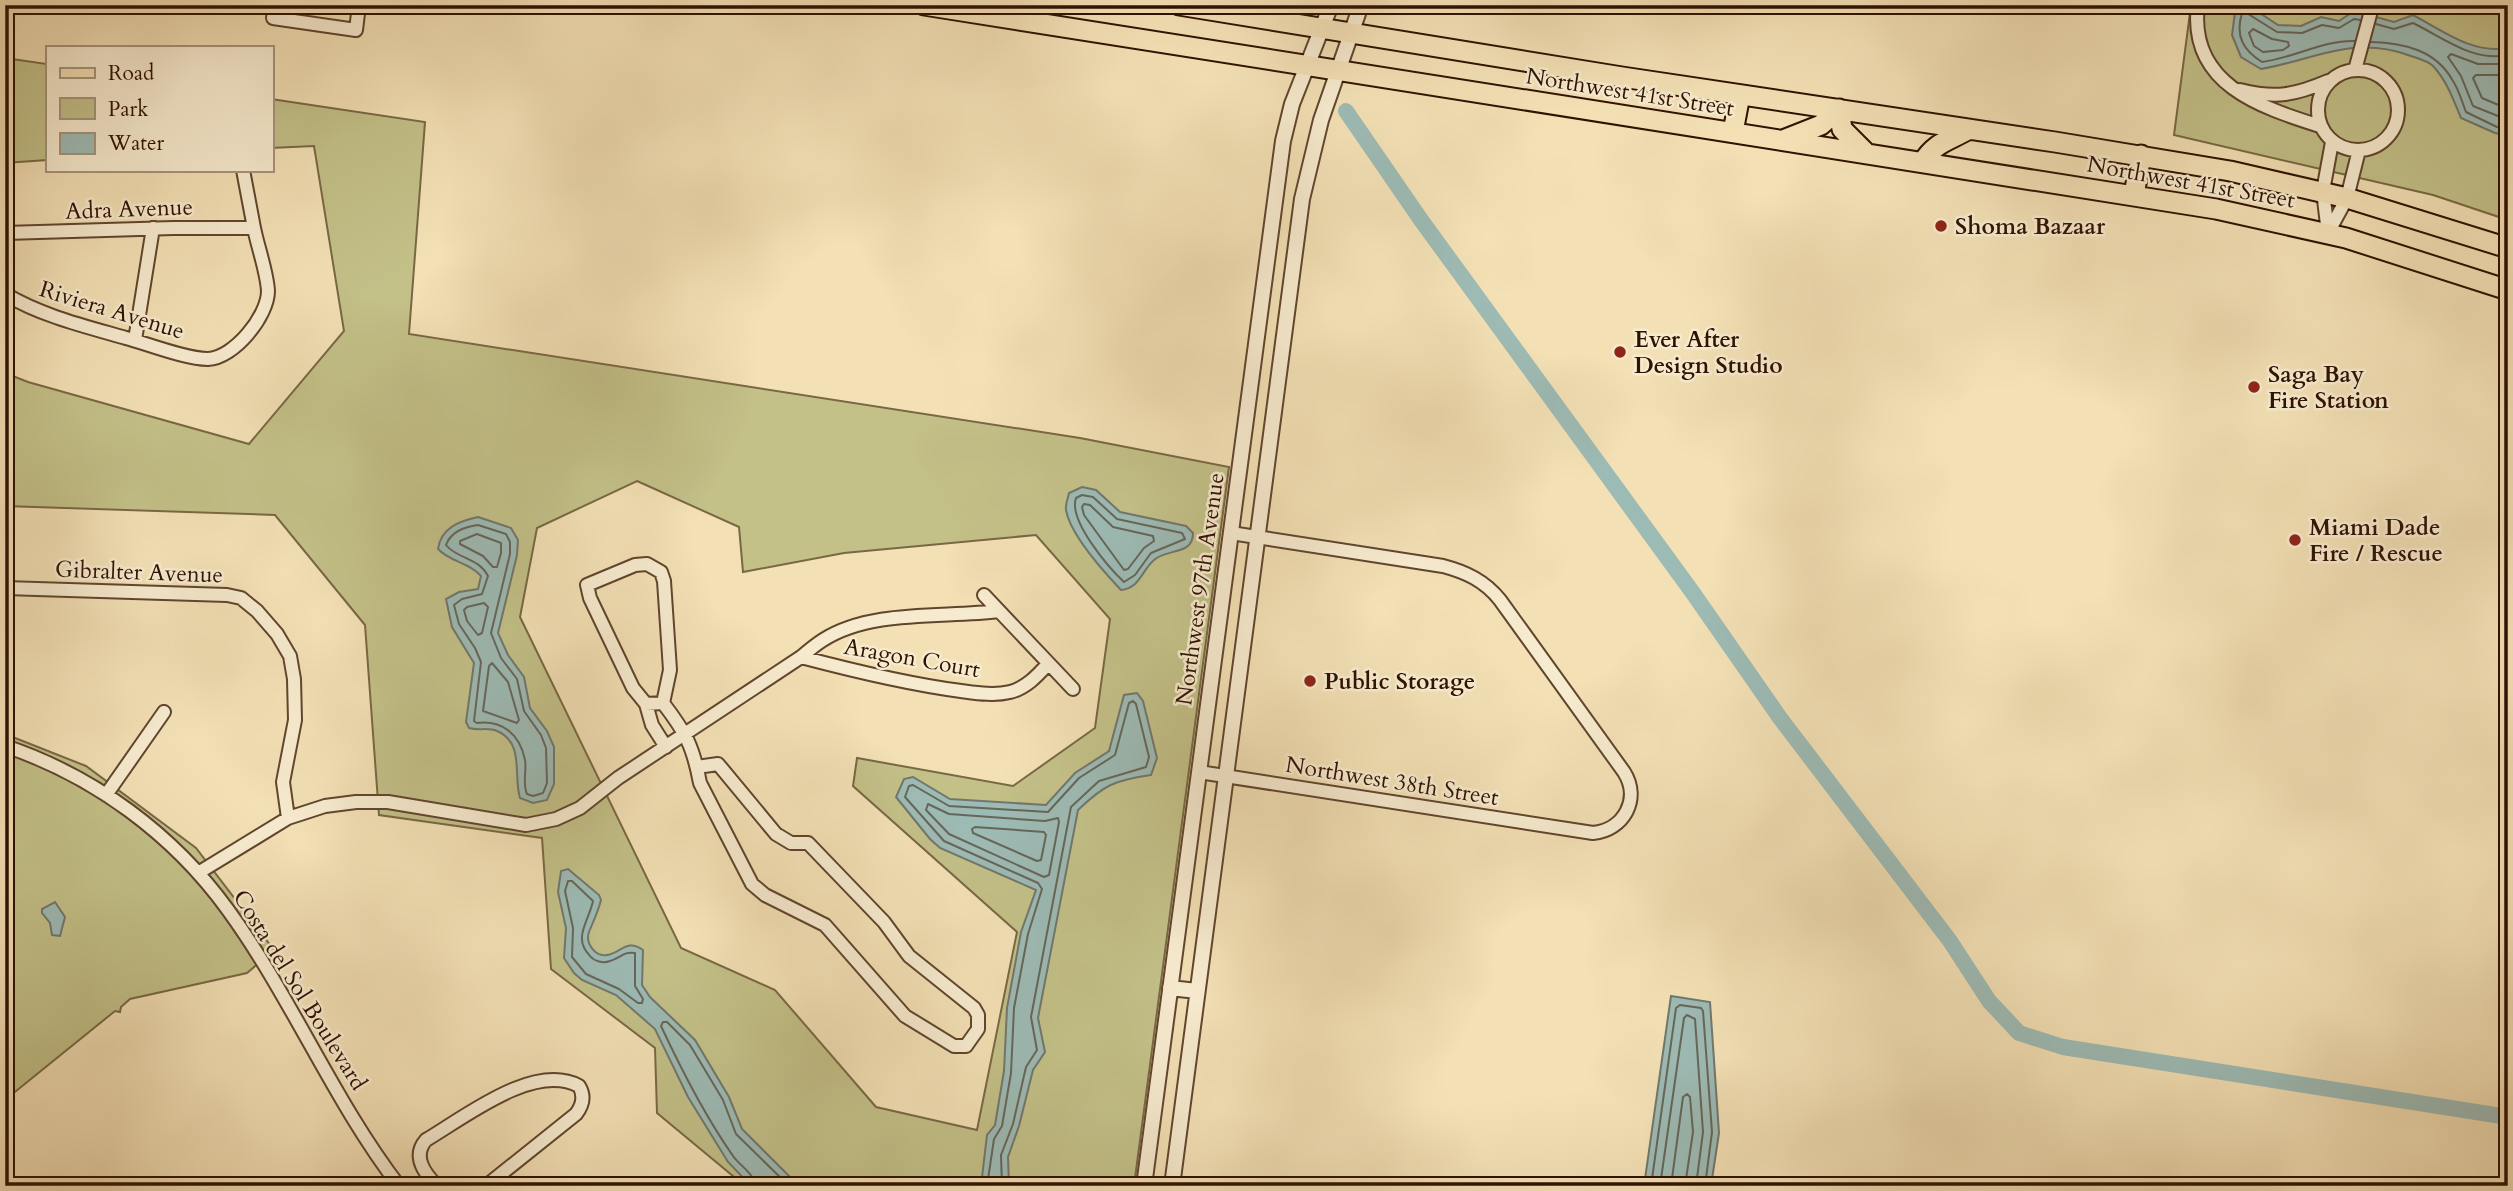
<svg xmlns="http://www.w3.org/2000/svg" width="2513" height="1191" font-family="Cardo,serif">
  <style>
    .green { fill: #c3c088; stroke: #796844; stroke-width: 2; fill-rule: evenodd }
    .water { fill: #9dbbb5; stroke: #71776d; stroke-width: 2 }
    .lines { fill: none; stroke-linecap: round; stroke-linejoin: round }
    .shore { stroke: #66665a; stroke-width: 2 }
    .canal { stroke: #9dbbb5; stroke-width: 16 }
    .minor-casing { stroke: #60452d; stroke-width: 16 }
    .tertiary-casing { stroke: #60452d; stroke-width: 18 }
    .primary-casing { stroke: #2f1100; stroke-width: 23 }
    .minor { stroke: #f7ebcf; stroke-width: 12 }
    .tertiary { stroke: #f7ebcf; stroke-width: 14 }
    .primary { stroke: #f3e0b5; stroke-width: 19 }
    .poi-dot { fill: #8f2418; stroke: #f7ebcf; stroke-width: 2.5 }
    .labels { text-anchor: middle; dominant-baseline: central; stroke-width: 5; stroke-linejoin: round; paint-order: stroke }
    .street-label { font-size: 23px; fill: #2f1100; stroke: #f7ebcf }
    .poi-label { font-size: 23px; font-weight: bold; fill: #2f1100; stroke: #f7ebcf; text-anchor: start }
  </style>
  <rect width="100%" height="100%" fill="#f3e0b5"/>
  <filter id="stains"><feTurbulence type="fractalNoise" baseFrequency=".00286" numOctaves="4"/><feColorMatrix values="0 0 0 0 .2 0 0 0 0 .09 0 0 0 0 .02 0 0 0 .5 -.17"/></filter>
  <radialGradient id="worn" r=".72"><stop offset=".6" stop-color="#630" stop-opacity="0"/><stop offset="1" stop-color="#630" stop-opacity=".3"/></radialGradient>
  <path class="green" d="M2191,5H2508V220L2433,195L2174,135Z
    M5,58L47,64V160L5,163Z
    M271,99L425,122L409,334L1080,438L1229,467L1134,1186H745L657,1113L655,1048L551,969L542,838L379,815L365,625L275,515L5,506V373L28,382L249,444L344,331L314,146L271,148ZM637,481L739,527L743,572L844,553L1036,535L1110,619L1095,728L1013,786L857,758L853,786L1017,932L977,1130L876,1107L775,990L681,948L520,617L537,528Z
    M5,734L86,766L196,848L274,950L247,973L130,999L121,1007L120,1012L115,1011L5,1100Z"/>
  <path class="water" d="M2236,5L2249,6L2278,25L2301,26L2321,17L2339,21L2354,11L2394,22L2413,15C2443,31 2472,54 2508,48V136L2495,133L2461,118C2453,99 2447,81 2433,66C2427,60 2416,58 2408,55C2353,35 2313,60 2261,69L2241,57L2232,35Z
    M1082,487L1096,490L1120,512L1186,526L1193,533C1193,556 1167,548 1154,560C1142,570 1140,588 1121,590C1104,572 1070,534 1066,510C1065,504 1068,499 1069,493Z
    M478,517L511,528L518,540L517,555L498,633L508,655L524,677L530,708L547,731L554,747V784L547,800L533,803L520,798C513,776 525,743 497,731C488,727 479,731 469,728L466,722L474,663L452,627L446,599L459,592L478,589L481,576C469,562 450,562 438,549C441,528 459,521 478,517Z
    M1137,693L1143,701L1157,758L1151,775C1115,780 1104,785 1078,810L1038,1018L1045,1052L1033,1070L1019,1126L1008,1157L1009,1185L981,1186L987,1135L995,1125L1004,1071L1007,1008L1021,932L1036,890L940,848L930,839L896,797L904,779L913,777L950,799L1046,805L1075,773L1109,751L1124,695Z
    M568,869L599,895L601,900C598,912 593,922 589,932C585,943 595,957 607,955C621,953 627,938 643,950L642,985L650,997L695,1040L729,1097L742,1129L796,1183L802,1186H751L728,1162L688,1097L655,1029L616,995L582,980L574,973L564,958L566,928L558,892L561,871Z
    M55,902L65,917L60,936L52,935L50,923L42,913V909Z
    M1671,996L1710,1002L1719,1133L1711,1186H1644Z"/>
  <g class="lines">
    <path class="shore" d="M2376,24L2394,29L2413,23C2444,38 2472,62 2508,55
      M2253,29L2272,39L2288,42L2289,46L2283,50L2263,52L2254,46L2249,33Z
      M2355,41C2323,40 2294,58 2262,62C2243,50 2235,36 2242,13L2245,12L2277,32L2302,33L2322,25L2339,28L2354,19L2360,20
      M2371,42C2404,43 2436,50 2453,81C2459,90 2462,102 2466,112L2497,127L2508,129
      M2508,64H2478L2451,54L2448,57L2461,76L2473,106L2508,120
      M2508,75H2476L2473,78L2482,98L2508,109
      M1082,495L1093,497L1117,519L1182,533L1185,539L1151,553L1135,575L1124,582C1108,567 1068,520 1076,498Z
      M1084,504L1090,505L1113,527L1153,536L1154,541L1144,548L1128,569L1124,570L1084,515L1082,507Z
      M478,525L506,534L510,542V554L491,633L501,658L517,679L524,711L541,735L546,748L547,783L543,793L533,796L527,794C522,783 527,771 525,760C520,734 502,720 477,723L474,721L481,662L475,648L459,624L454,605L462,599L482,594L488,576C478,557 457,559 446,545C451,531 465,527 478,525Z
      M477,534L501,543V553L497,567H493L483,556L460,544V541Z
      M484,603L488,607L482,633L478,635L467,621L464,610L467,607Z
      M492,663L508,682L519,720L517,723L483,711L489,666Z
      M928,804L949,814L1045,821L1058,818L1059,822L1049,875L1044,877L949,834L926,810Z
      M975,827L1044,832L1046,835L1041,860L1037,861L973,833L972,829Z
      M568,881H572L593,901C589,921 572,938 590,956C594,961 603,964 610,961C620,958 624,951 635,953V986L643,999L642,1003H638L619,989L586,974L572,957L573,928L565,891Z
      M755,1186C754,1173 740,1166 733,1156C705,1116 682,1071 661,1026L663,1022H667L690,1045L723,1100L736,1134L789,1186
      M987,1186L994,1139L1002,1126L1011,1073L1014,1008L1028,934L1042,889L1038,883L944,841L905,797L909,786L913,785L949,806L1048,812L1079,778L1115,755L1129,703L1133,701L1136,704L1149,757L1146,767L1099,781L1071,807L1031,1017L1037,1050L1026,1067L1013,1124L1001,1155L1002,1186
      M1651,1186L1676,1008L1680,1005L1701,1008L1703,1011L1712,1132L1705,1186
      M1660,1186L1684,1018L1687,1015L1695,1019L1703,1132L1696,1186
      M1671,1186L1683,1097L1687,1094L1690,1097L1693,1132L1685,1186"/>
    <path class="canal" d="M1346,111L1421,220L1693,593L1780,718L1950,941L1989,1001L2019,1033L2063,1047L2508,1117"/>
    <g class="minor-casing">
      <path id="minor" d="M275,5L273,18L356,30L359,5
        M2198,5C2188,84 2260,107 2320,126
        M2318 110a40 40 0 1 1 80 0a40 40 0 1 1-80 0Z
        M2355,70L2371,11L2374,5
        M2240,90C2276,99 2295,95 2328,81
        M243,170L254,228
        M5,233L173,228H254C258,248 267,272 268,291C268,316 234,358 208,359C186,359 148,344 126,338C84,326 42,316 5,294
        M2328,233L2323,191L2332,142
        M2328,233L2347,198L2359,150
        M135,340L153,228
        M647,564L661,572L664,581L670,670L663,703L646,704L633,688L590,598L587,585L635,565Z
        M5,588L227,595L241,598L257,611L277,634L290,656L294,679L295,720L283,782L288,818
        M984,595L1073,689
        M801,657C854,671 907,684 961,691C976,693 994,696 1010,692C1026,688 1037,676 1048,664
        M663,703C686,733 693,746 700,783L752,884L765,895L825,925L905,1016L954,1046H966L978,1029V1015L974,1008L909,956L884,922L808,843H791L776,834L718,764L697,767
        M646,704L652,725L666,747
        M5,746C94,776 173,834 228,910C292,998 333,1100 399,1186
        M1199,772L1593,833C1624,830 1641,799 1624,772L1500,600C1485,581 1466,572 1443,566L1231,533
        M106,795L164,712
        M198,873L288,818L325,806L356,802H388L526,825L556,819L580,808L618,778L801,657C808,651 815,645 823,640C871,609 944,618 999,611
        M437,1186C424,1173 412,1156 426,1140C465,1117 534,1062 579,1086C585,1096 583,1105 576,1114L486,1186"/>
    </g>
    <g class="tertiary-casing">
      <path id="tertiary" d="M1170,988L1197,991
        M1144,1186L1283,141L1292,104L1331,5
        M1172,1186L1302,199L1321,120L1361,5"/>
    </g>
    <g class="primary-casing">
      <path id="primary" d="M924,5L2216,209L2346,238L2508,290
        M1179,5L1622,77L2055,142L2230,171L2347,198L2508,248
        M1839,109L1842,129L1866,153
        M1733,132L1740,95
        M1783,140L1821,125L1839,109
        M1923,162C1935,142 1949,141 1969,129
        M2134,195L2141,155"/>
    </g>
    <use href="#minor" class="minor"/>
    <use href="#tertiary" class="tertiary"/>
    <use href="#primary" class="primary"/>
  </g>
  <g class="poi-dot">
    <circle cx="1941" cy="226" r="7"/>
    <circle cx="1620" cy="352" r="7"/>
    <circle cx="2254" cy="387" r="7"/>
    <circle cx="2295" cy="540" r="7"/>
    <circle cx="1310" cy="681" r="7"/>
  </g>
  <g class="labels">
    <g class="street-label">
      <text transform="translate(1630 92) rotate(9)">Northwest 41st Street</text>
      <text transform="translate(2191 182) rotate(10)">Northwest 41st Street</text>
      <text transform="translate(129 209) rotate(-2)">Adra Avenue</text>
      <text transform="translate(112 310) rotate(17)">Riviera Avenue</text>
      <text transform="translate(139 572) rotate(2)">Gibralter Avenue</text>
      <text transform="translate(1200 589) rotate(-82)">Northwest 97th Avenue</text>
      <text transform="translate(912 658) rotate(10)">Aragon Court</text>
      <text transform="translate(1392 781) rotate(9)">Northwest 38th Street</text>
      <text transform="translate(300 990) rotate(58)">Costa del Sol Boulevard</text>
    </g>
    <g class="poi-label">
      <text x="1955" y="226">Shoma Bazaar</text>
      <text x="1634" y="339">Ever After<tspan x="1634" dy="26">Design Studio</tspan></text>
      <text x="2268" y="374">Saga Bay<tspan x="2268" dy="26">Fire Station</tspan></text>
      <text x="2309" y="527">Miami Dade<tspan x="2309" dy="26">Fire / Rescue</tspan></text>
      <text x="1324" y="681">Public Storage</text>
    </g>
  </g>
  <rect width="2513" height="1191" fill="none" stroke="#f3e0b5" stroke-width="28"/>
  <rect x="7" y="7" width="2499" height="1177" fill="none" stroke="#2f1100" stroke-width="3.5"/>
  <rect x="14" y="14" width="2485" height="1163" fill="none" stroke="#2f1100" stroke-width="2"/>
  <rect x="46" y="46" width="228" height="126" fill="#f7ebcf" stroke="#a7947c" stroke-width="2"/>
  <rect x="60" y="68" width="35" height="10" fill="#f3e0b5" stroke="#a7947c" stroke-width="2"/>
  <text x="108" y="80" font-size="21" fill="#2f1100">Road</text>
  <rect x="60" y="98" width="35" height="21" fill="#c3c088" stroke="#a7947c" stroke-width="2"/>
  <text x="108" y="116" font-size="21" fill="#2f1100">Park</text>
  <rect x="60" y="133" width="35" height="21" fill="#9dbbb5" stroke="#a7947c" stroke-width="2"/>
  <text x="108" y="150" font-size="21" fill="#2f1100">Water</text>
  <rect width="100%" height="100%" filter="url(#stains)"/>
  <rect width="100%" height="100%" fill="url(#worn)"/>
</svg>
